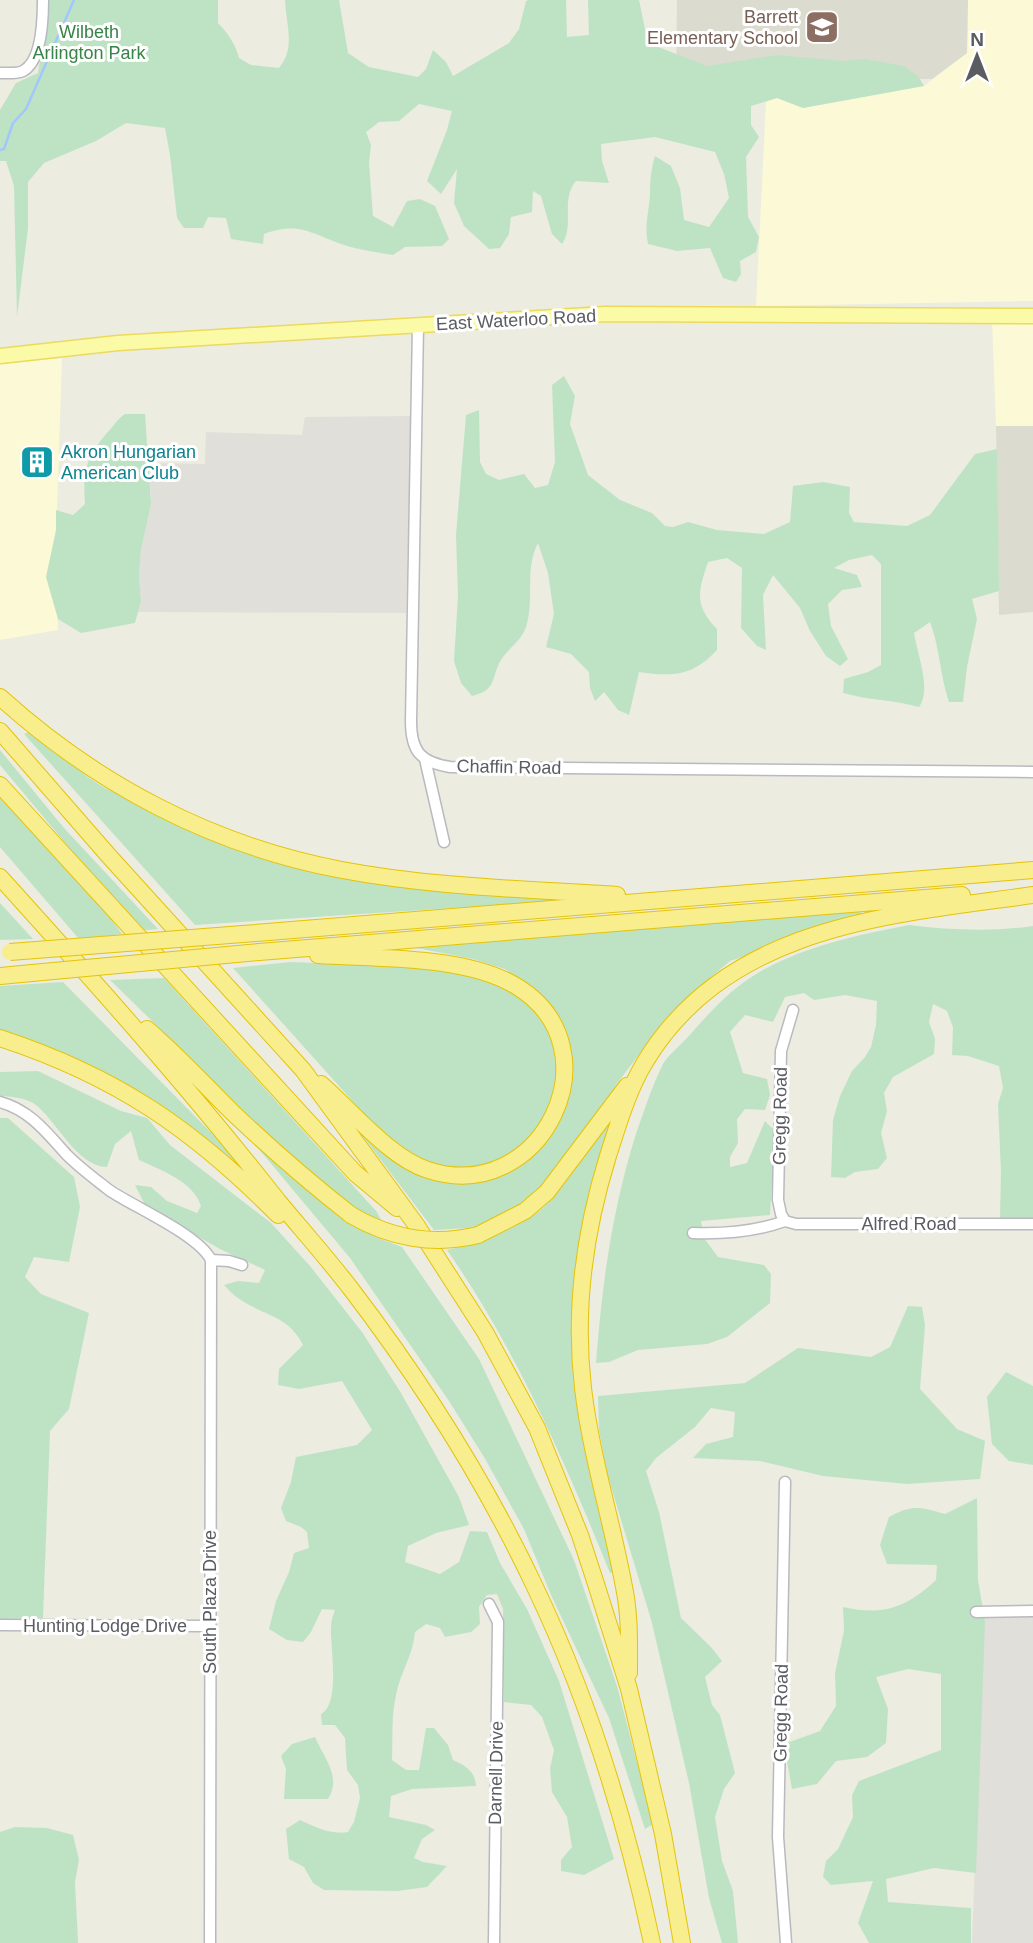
<svg xmlns="http://www.w3.org/2000/svg" width="1033" height="1943" font-family="Helvetica,sans-serif">
  <style>
    .commercial { fill: #fcf9d7 }
    .industrial { fill: #e0dfd9 }
    .education { fill: #dcdbd0 }
    .green { fill: #bee3c4 }
    .lines { fill: none; stroke-linecap: round; stroke-linejoin: round }
    .stream { stroke: #a3c6fb; stroke-width: 2.5 }
    .minor-casing { stroke: #b9bac0; stroke-width: 13 }
    .major-casing { stroke: #ebda5c; stroke-width: 17 }
    .highway-casing { stroke: #e4c30a; stroke-width: 18 }
    .minor { stroke: #fff; stroke-width: 10 }
    .major { stroke: #fbfba7; stroke-width: 14 }
    .highway { stroke: #f8ee8d; stroke-width: 16 }
    .highway-bridge-casing { stroke: #e4c30a; stroke-width: 18; stroke-linecap: butt }
    .highway-bridge { stroke: #f8ee8d; stroke-width: 16 }
    .labels { text-anchor: middle; dominant-baseline: central; stroke-width: 6; stroke-linejoin: round; paint-order: stroke }
    .education-label { font-size: 18px; fill: #785e54; stroke: #fff; text-anchor: end }
    .park-label { font-size: 18px; fill: #388347; stroke: #fff }
    .street-label { font-size: 18px; fill: #5a5c62; stroke: #fff }
    .culture-label { font-size: 18px; fill: #0d838f; stroke: #fff; text-anchor: start }
  </style>
  <rect width="100%" height="100%" fill="#ecece1"/>
  <path class="commercial" d="M968,0H1033V301L756,306L766,102L777,98L803,108L924,86L967,53Z
    M992,321L1033,322V426H996Z
    M62,358L55,570L58,630L0,640V364Z"/>
  <path class="industrial" d="M411,416L406,613L138,612L141,601L139,575L141,550L151,504L149,463L205,464L206,432L302,435L305,417Z
    M1033,1615V1943H972L984,1617Z"/>
  <path class="education" d="M677,0H968L967,53L932,79L676,82Z
    M996,426H1033V612L999,615Z"/>
  <path class="green" d="M49,0H218V23C227,32 236,45 239,58L251,65L279,68C296,48 286,25 285,0H339L348,53L369,67L418,77L426,69L433,50L446,62L453,76L509,43L519,29L526,1L529,0H566L567,37L589,35L588,0H639L648,43L707,66L777,55L843,61L865,59L904,66L918,76L924,86L803,108L777,98L751,106V125L759,137L746,157L748,217L759,237L756,252L740,261L741,274L736,282L723,278L710,248L677,251L648,244C644,223 649,214 650,194C650,180 651,170 655,156L671,166L680,188L684,220L709,227L729,198L724,174L715,152L655,137L601,144L602,161L609,183L576,181C560,200 575,225 562,244L552,234L541,196L533,191L532,212L511,217L509,234L500,248L489,249L464,226L454,203L457,169L441,194L427,181L447,130L452,111L419,104L399,121L379,122L366,132L371,145L369,163L373,216L393,227L407,201L420,199L435,206L449,239L442,246L405,247L393,255C376,252 359,250 344,245C311,234 300,221 264,234L263,244L231,239L226,218L208,217L203,228H184L177,218L170,155L165,128L126,123L96,141L44,163L28,182V228L17,317L14,186L6,161H0V110L16,83L38,73Z
    M564,376L575,396L570,424L588,475L620,500L652,513L665,526L673,527L688,522L717,530L764,534L790,522L793,486L823,482L850,487L849,513L854,522L907,526L930,515L975,454L997,449L999,591L972,599L977,619L967,667L963,702H949C940,676 940,648 930,622L914,633C917,654 932,689 919,707C894,700 868,700 843,693L844,679L868,672L881,665V564L872,555L849,560L834,568L857,575L862,587L842,590L828,604L831,626L848,659L840,666L826,656L810,631L800,608L773,575L763,595L766,650L757,646L741,628L742,568L727,558L708,562C698,592 694,605 717,629V650C693,676 673,677 639,672L629,715L618,710L604,692L595,701L590,688L589,672L571,654L546,647L554,614L548,573L538,543C524,569 535,599 526,627C521,641 511,646 503,657C490,675 499,690 472,696L461,683L454,661L458,596L456,535L466,415L479,410L480,462L486,474L499,480L524,474L535,488L548,485L555,462L552,385Z
    M125,414H145L151,504L141,550L139,575L141,601L135,623L81,633L58,619L46,577L56,530V510L73,515L85,504C83,472 85,459 106,434C113,427 117,419 125,414Z
    M31,731L89,778L105,788L235,846L575,900L195,925L24,734Z
    M0,750L64,828L158,929L139,931L0,765Z
    M0,798L102,907L122,934L79,939L0,847Z
    M0,903L33,939L0,940Z
    M860,910L862,917L730,961L683,1001L653,1036L616,1085L590,1129L533,1198L504,1218L468,1228L434,1230L358,1130L400,1161L461,1179L550,1134L568,1062L547,1004L529,986L505,969L473,959L417,948Z
    M909,925C950,930 992,932 1033,926V1218H1000L1001,1172L998,1104L1003,1088L999,1066L968,1056L952,1055L953,1027L947,1011L933,1004L929,1022L935,1039L934,1054L893,1077L884,1093L887,1111L881,1133L887,1158L878,1169L855,1172L845,1178L831,1177L833,1120L840,1096L852,1071L865,1057L871,1047L876,1025L877,1001L845,995L814,1000L804,993L785,997L773,1022L745,1015L730,1032L743,1073L767,1079L770,1095L765,1110L745,1109L737,1119L738,1143L730,1157V1167L747,1163L765,1121L775,1131L770,1215L701,1221L704,1238L718,1257L764,1265L771,1274L770,1303L727,1337L707,1344L638,1350L609,1362L596,1363C602,1285 612,1209 636,1134C644,1111 652,1086 663,1064C669,1054 680,1046 688,1037C711,1011 732,987 763,970C809,945 858,935 909,925Z
    M291,962L395,966L470,974L504,984L544,1018L557,1051L559,1073L551,1109L522,1150L478,1169L445,1168L405,1154L383,1135L233,968Z
    M164,978L377,1212L382,1222C320,1198 263,1133 217,1086C182,1050 146,1015 110,980Z
    M63,982L238,1160L239,1170L154,1106L0,1034V986Z
    M38,1071L121,1111L147,1118L170,1145L271,1223L310,1266L362,1332L401,1393L459,1497L469,1525L436,1533L408,1546L405,1562L440,1574L459,1562L470,1531L487,1532L500,1563L527,1609L559,1681L614,1859L584,1875L561,1871V1860L572,1847L567,1817L552,1792L550,1768L554,1750L542,1717L531,1705L504,1702L503,1609L497,1594L487,1595L479,1607L480,1624L471,1632L445,1637L440,1628L426,1624L415,1632C413,1656 400,1673 396,1695C391,1717 393,1738 392,1760L406,1770H419L426,1728H434L448,1745L453,1760C466,1766 475,1771 476,1786L412,1789L391,1796L389,1817L426,1825L435,1830L422,1839L414,1858L423,1862L447,1866L427,1887L397,1891L324,1890L313,1883L304,1867L289,1859L286,1829L300,1820C315,1827 331,1835 348,1832L354,1822L360,1798L358,1785L347,1770L345,1738L335,1725H322L321,1714C341,1703 330,1647 331,1627C331,1621 333,1615 335,1610L322,1609L311,1632L303,1642L287,1640L269,1629L276,1601L289,1572L294,1553L309,1548L307,1532L301,1527L286,1521L281,1508L291,1482L296,1457L357,1445L372,1430L342,1381L299,1389L278,1385L279,1369L303,1345C289,1316 265,1316 241,1300C234,1296 229,1290 224,1285L238,1281L259,1283L265,1270L220,1249L146,1207L135,1185L151,1187L167,1201L197,1213L201,1206C193,1181 162,1171 139,1160L131,1131L115,1144L107,1167C76,1167 55,1117 33,1103C24,1098 10,1096 0,1096V1072Z
    M614,1112L575,1323L616,1572L610,1573C565,1462 516,1349 447,1250C480,1242 510,1231 538,1212C562,1195 595,1137 614,1112Z
    M0,1118H8L74,1177L80,1207L69,1262L34,1257L25,1277L41,1294L89,1313L69,1409L50,1431L43,1618L0,1619Z
    M243,1130L338,1216L376,1237L402,1247L479,1359L574,1560L617,1686L640,1774L655,1823L645,1829L609,1718L551,1595L524,1529L484,1457L449,1401L350,1258Z
    M908,1306L922,1307L925,1325L920,1389L957,1429L985,1441L980,1479L907,1484L823,1476L760,1461L693,1458L706,1444L733,1437L735,1412L711,1408L695,1427L656,1458L646,1471L659,1512L681,1618L711,1647L722,1661L705,1677L712,1705L720,1715L735,1773L724,1789L715,1817L722,1861L733,1891L738,1943H722L709,1898L689,1783L652,1623L607,1473L599,1430L598,1396L745,1383L798,1348L871,1357L890,1347Z
    M1006,1372L1033,1386V1465L1009,1461L992,1444L987,1397Z
    M977,1498L978,1580L985,1621L976,1873L934,1868L886,1879L888,1902L971,1908V1943H869L858,1923L873,1881L831,1885L823,1877L826,1861L838,1849L853,1817L852,1795L859,1781L941,1750V1674L908,1669L876,1677L888,1709L886,1743L867,1757L836,1761L817,1784L792,1789L784,1744L820,1731L836,1706L835,1673L844,1631L843,1607C883,1616 906,1608 936,1580L937,1565L887,1564L880,1545L889,1517C913,1504 920,1507 945,1514Z
    M315,1737C324,1758 342,1777 328,1799H284L286,1769L281,1756L292,1744Z
    M15,1827L47,1828L73,1835L79,1860L75,1882L78,1943H0V1832Z"/>
  <g class="lines">
    <path class="stream" d="M0,150L4,149L13,123L26,109L74,0"/>
    <g class="minor-casing">
      <path id="minor" d="M0,73C7,73 17,74 23,71C42,61 43,18 43,0
        M418,326L411,721C411,751 420,762 450,767L1033,772
        M425,759L444,842
        M0,1102C30,1110 47,1133 67,1155C80,1168 95,1179 109,1190C134,1207 199,1235 211,1260L210,1943
        M785,1221L796,1224H1033
        M785,1221L781,1214L778,1200L781,1051L793,1010
        M693,1233C723,1234 757,1231 785,1221
        M211,1260L229,1261L242,1265
        M785,1482L778,1837L786,1943
        M489,1604L498,1622L494,1943
        M976,1612L1033,1611
        M0,1625L210,1626"/>
    </g>
    <g class="major-casing">
      <path id="major" d="M0,356L118,343L606,314L1033,316"/>
    </g>
    <g class="highway-casing">
      <path id="highway" d="M0,697C97,785 214,846 342,870C432,887 525,889 617,895
        M0,731L108,855L303,1070L417,1226L485,1332L537,1428L580,1535L596,1584L629,1689L663,1834L682,1943
        M0,785L355,1173L397,1208
        M0,877C95,982 190,1089 278,1201C302,1230 328,1259 351,1289C422,1382 485,1481 535,1587C589,1700 626,1820 652,1943
        M243,934L1033,870
        M259,952L962,895
        M318,955C376,959 465,955 516,986C619,1048 542,1207 428,1170C390,1158 352,1111 321,1084
        M0,976L32,973
        M147,1029C177,1055 204,1084 232,1112C270,1148 310,1183 351,1215
        M0,1038C116,1076 193,1129 278,1215
        M478,1235L525,1211L547,1192L627,1086
        M629,1673C629,1644 630,1615 624,1587C612,1521 591,1456 583,1388C574,1311 585,1230 608,1156C618,1125 628,1090 645,1062C728,925 890,915 1033,895"/>
    </g>
    <use href="#minor" class="minor"/>
    <use href="#major" class="major"/>
    <use href="#highway" class="highway"/>
    <g class="highway-bridge-casing">
      <path id="highway-bridge" d="M10,952L243,934
        M32,973L259,952
        M351,1215C390,1238 434,1246 478,1235"/>
    </g>
    <use href="#highway-bridge" class="highway-bridge"/>
  </g>
  <defs>
    <g id="school-square" transform="scale(1.75)"><rect x="-9" y="-9" width="18" height="18" rx="4" fill="#8d6e63" stroke="#fff"/><path d="M0-5L7-2L0 1L-7-2ZM-4 1L0 2.5L4 1V4Q0 6-4 4Z" fill="#fff"/></g>
    <g id="building-square" transform="scale(1.75)"><rect x="-9" y="-9" width="18" height="18" rx="4" fill="#0f9aa8" stroke="#fff"/><path d="M-4-6H4V6H1V3H-1V6H-4ZM-2.5-4.3h1.7v1.8h-1.7ZM.8-4.3h1.7v1.8H.8ZM-2.5-1h1.7V.8h-1.7ZM.8-1h1.7V.8H.8Z" fill="#fff"/></g>
  </defs>
  <g fill-rule="evenodd">
    <use href="#school-square" x="822" y="27"/>
    <use href="#building-square" x="37" y="462"/>
  </g>
  <g class="labels">
    <g class="education-label">
      <text x="798" y="17">Barrett<tspan x="798" dy="21">Elementary School</tspan></text>
    </g>
    <g class="park-label">
      <text x="89" y="32">Wilbeth<tspan x="89" dy="21">Arlington Park</tspan></text>
    </g>
    <g class="street-label">
      <text transform="translate(516 320) rotate(-3)">East Waterloo Road</text>
      <text transform="translate(509 767) rotate(1)">Chaffin Road</text>
      <text transform="translate(780 1116) rotate(-89)">Gregg Road</text>
      <text x="909" y="1224">Alfred Road</text>
      <text transform="translate(210 1602) rotate(-90)">South Plaza Drive</text>
      <text x="105" y="1626">Hunting Lodge Drive</text>
      <text transform="translate(781 1713) rotate(-89)">Gregg Road</text>
      <text transform="translate(496 1773) rotate(-89)">Darnell Drive</text>
    </g>
    <g class="culture-label">
      <text x="61" y="452">Akron Hungarian<tspan x="61" dy="21">American Club</tspan></text>
    </g>
  </g>
  <g transform="translate(977 56)" stroke="#ffffff" stroke-width="5" paint-order="stroke">
  <path d="M0-5L12 26L0 18L-12 26Z" fill="#5a5c62"/>
  <text y="-10" font-size="19" font-weight="bold" text-anchor="middle" fill="#5a5c62">N</text>
  </g>
</svg>
